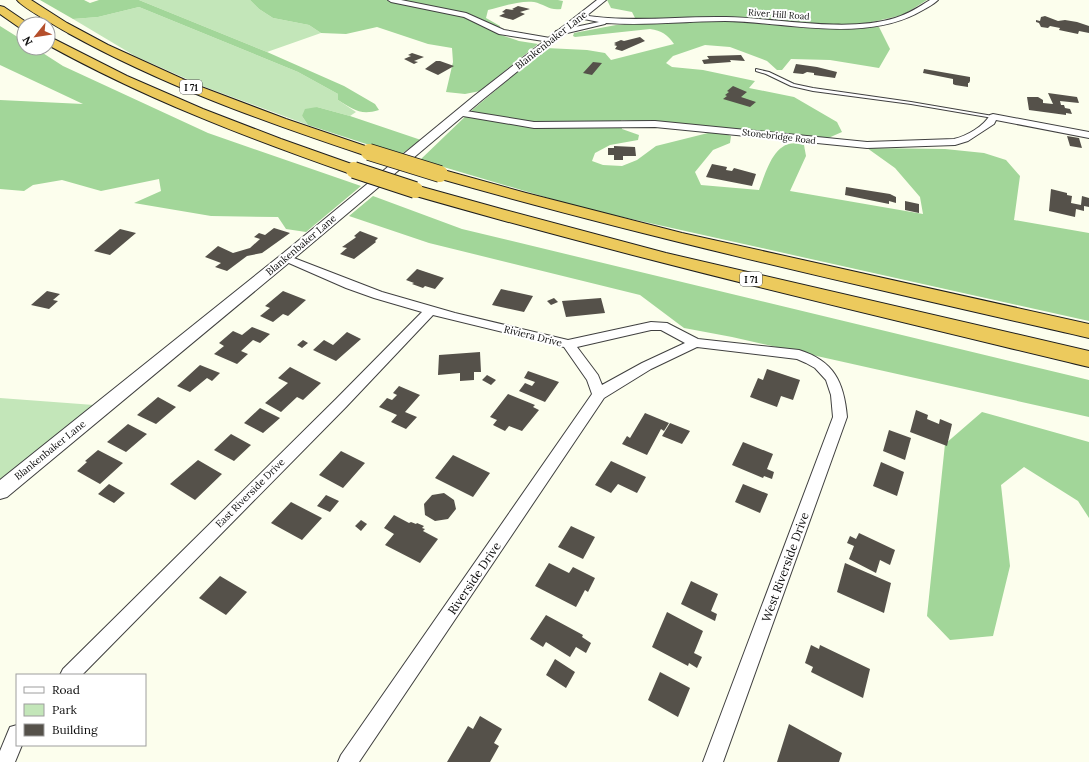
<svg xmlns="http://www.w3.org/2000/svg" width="1089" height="762" font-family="Lora,serif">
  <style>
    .green { fill: #c3e6b9 }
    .forest { fill: #a2d699 }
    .building { fill: #55514a }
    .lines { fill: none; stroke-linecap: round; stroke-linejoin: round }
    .service-casing { stroke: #404040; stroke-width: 2 }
    .minor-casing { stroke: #404040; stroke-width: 2 }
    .tertiary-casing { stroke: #404040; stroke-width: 2 }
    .motorway-casing { stroke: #1e1e1e; stroke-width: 2 }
    .service { fill: #fff; fill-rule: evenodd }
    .minor { fill: #fff; fill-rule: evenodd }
    .tertiary { fill: #fff; fill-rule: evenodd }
    .motorway { fill: #ecca5d; fill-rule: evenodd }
    .motorway-bridge-casing { stroke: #1e1e1e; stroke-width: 18; stroke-linecap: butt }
    .motorway-bridge { stroke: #ecca5d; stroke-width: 16 }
    .labels { text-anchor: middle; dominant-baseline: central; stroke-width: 4; stroke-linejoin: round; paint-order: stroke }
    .far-street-label { font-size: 9px; fill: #0d0d0d; stroke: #fff }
    .shield { fill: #fff; stroke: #565656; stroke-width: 1 }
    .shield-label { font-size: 9px; font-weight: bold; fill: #0d0d0d }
    .street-label { font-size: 10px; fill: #0d0d0d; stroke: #fff }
    .near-street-label { font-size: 12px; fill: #0d0d0d; stroke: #fff }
  </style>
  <rect width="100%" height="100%" fill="#fcfeed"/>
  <path class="green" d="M139,0H250L259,9L273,18L309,25L321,33L267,52Z
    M139,7L298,72L338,94V100L356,112L350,116L317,107L302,116L308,125L205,87L135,56L73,19L98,17Z
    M0,398L94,405L0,481Z"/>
  <path class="forest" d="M40,0H84L90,3L99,0H139L267,52L344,86L375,104L379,110C360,116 353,109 338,100V94L298,72L139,7L98,17L73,19Z
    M250,0H558L563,1L561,9C550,11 544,4 534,2C519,0 502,7 488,10L486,18L500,26L501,35L519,41L538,44L480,91L465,94L446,92L453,62L452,48L428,44L377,27L346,34L321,33L309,25L273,18L259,9Z
    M607,0H927L903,15L863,24H818L759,20H636L632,12L611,8Z
    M728,21L802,27H879L890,49L879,68L830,60L791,59L782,70H777L767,61L730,47L705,45L673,56L666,63L672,67L703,70L755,81L749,88L794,97L837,122L842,132L826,139L707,126L621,120L622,129L639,135L638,140L610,145L595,153L592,161L603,165L622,166L637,160L656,146L708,133H723L731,136L730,143L713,150L695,172L701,185L759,190C767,170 775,135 804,145L806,156L790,191L923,214L920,197L895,168L867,148L945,149L984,153L1006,160L1020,176L1014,220L1089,233V321L582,208L420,160L471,111L546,48L587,50L605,53L611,60L674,44C667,34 662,31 650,29L575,37L573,36L574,33L616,25L661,22Z
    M0,26L24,41V48H35L63,66L208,133L361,186L306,232L286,229L278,217L211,216L134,203L161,191L159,179L101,191L62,180L33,185L24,191L0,189V100L83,104L0,65Z
    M317,107L350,116L421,140L400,155L308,125L302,116L305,109Z
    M373,196L462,229L1089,380V417L732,337L684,328L640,295L429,243L349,216Z
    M982,412L1089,442V518L1078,501L1024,467L1001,485L1010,566L993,636L950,640L927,616L945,444Z"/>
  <path class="building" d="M518,6L530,9L520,12L525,14L513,20L499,16L505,13L502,12L506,9L513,10H514L512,9Z
    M1045,16L1058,21L1065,20L1077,22L1089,26V33L1079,31L1078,34L1059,30L1060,28L1050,26L1048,28L1041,27L1039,23L1036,22V20L1040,21L1041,17Z
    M640,37L645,41L622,51L615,49L617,46L614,45L616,44L614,43L621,40L624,41Z
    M412,53L424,57L414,61L418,62L414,64L404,59L411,56L408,55Z
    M741,55L745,61L730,60L731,62L704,64L702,60L709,59L707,56Z
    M436,61H440L454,66L438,75L425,69Z
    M593,62L602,63L592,75L583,73Z
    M796,64L817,67L837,72L835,78L814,75V73L807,72L803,74L793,73Z
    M924,69L970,77V81L969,83H968V87L955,85L953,84V79L923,73Z
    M733,86L747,92L741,97L756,102L750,107L723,99L727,96L725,95L729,92L727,91Z
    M1048,93L1077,97L1079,103L1060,101L1061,105H1064L1065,108L1070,109L1072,114L1066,113V115L1029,110L1027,97H1038L1043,100V103L1053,104Z
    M1067,136L1079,138L1082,148L1070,146Z
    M614,146L635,147L636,156H623V160H614V155H608V148H614Z
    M712,164L727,167L726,170L732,171L734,168L756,174L752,186L706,177Z
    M846,187L890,194L896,197V203L889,201V204L845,195Z
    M1051,189L1067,193V195L1072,196L1071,203L1081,205L1082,196L1089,198V207L1084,206V211L1076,209L1075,217L1049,211Z
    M905,201L919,204V213L905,210Z
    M274,228L290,233L262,253L247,256L227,271L215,267L221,263L205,257L218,246L233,253L250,248L260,239L254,237L259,233L265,235Z
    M120,229L136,233L110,255L94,251Z
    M360,231L378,238L375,241L376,242L354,259L340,254L347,248L342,247L355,238L356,237L354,236Z
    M417,269L444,278L435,289L425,286L423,288L412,284L414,283L406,280Z
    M501,289L533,296L524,312L492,305Z
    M47,291L60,294L53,300L58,301L49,309L31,305Z
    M283,291L306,300L288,316L283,314L273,322L260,316L270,308L265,306Z
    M554,298L558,302L551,305L547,301Z
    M601,298L605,313L566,317L562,301Z
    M252,327L270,334L260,343L253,340L241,351L248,354L237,364L214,354L224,346L219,343L233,331L242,335Z
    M347,332L361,339L336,361L313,350L324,340L333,345Z
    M303,340L308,343L302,348L297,345Z
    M480,352L481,372H474V380L460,381V373L438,375L439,355Z
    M200,365L220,373L212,381L207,378L190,392L177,386Z
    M290,367L321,383L303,400L297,397L281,412L265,403L288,383L278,378Z
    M767,369L800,380L793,400L781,396L777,407L750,397L758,378L763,380Z
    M528,371L559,382L545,402L519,391L525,383L532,386L535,382L524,378Z
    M487,375L496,380L491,385L482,380Z
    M399,386L420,395L405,412L417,417L406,429L391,422L397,415L379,407L387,398L392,400L397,395L393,393Z
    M508,394L535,405L533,407L539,410L522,431L509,426L505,431L493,425L497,420L490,417Z
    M158,397L176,407L156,424L137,415Z
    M260,408L280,418L263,433L244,423Z
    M916,410L928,415L927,419L939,424L940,419L952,424L947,446L910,432Z
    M645,413L669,423L664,431L661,429L647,455L622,444L627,436L630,438Z
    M670,423L690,431L682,444L662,436Z
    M128,424L147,434L126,452L107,442Z
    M889,430L911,438L905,460L883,451Z
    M231,434L251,445L234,461L214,450Z
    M743,442L773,454L767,469L774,472L772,479L764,476L763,478L732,465Z
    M98,450L123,463L100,484L77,471L87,462L85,461Z
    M341,451L365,463L343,488L319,475Z
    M453,455L490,473L473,497L435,478Z
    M198,460L222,474L195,500L170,484Z
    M611,461L646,477L637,493L618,484L611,493L595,485Z
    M881,462L904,472L897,496L873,486Z
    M109,484L125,493L114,503L98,494Z
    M743,484L768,494L760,513L735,502Z
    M444,493L454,500L456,509L448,519L435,521L425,515L424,504L432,495Z
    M326,495L339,501L330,512L317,506Z
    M291,502L322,518L302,540L271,523Z
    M394,515L409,523L411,522L416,524L417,523L424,526L422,528L425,529L423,531L438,539L420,563L385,545L394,534L384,528Z
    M361,520L367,524L361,531L355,526Z
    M571,526L595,537L583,559L558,547Z
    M859,533L895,550L890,565L880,560L876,573L849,559L854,546L847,543L850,536L856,539Z
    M549,563L569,573L573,567L595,578L588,592L585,590L576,607L535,586Z
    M845,563L891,583L884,613L837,592Z
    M220,576L247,592L226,615L199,598Z
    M691,581L718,594L711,611L717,614L715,621L681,604Z
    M667,612L703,631L694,653L702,657L697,668L689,663L688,666L652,647Z
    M546,615L583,635L582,637L591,643L586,653L576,647L570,657L546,642L543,647L530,639Z
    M811,645L819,649L820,645L870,669L863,698L811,672L813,667L805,663Z
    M555,659L575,672L566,688L546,675Z
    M660,672L690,688L678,717L648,700Z
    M480,716L502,729L494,743L499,746L490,762H447L468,726L473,729Z
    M789,724L842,753L839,762H777Z"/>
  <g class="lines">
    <g class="service-casing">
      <path id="service" d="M756,69L769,72L794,84L813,88L911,102L993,116L995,117L993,118L911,104L813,91L791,86L766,74L756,71Z"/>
    </g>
    <g class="minor-casing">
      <path id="minor" d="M388,0H401L466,13L504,30L550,38L554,40L550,42L499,34L464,17L391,2Z
        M930,0H938C934,4 928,7 923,10C866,44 788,22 725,21C685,21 646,26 606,23L605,24L559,35L555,33L556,31L599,22L579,18V16L581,15C630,23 677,16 726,17C777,18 847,33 895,18C908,14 919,7 930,0Z
        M460,110L534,122L655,121L867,142L954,139C967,136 984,126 990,115L993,114L1089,132V138L996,120L994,124L968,141L955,145L867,148L655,127L534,128L457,115L456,113L457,111Z
        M286,255L382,292L455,313L568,340L651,322L667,323L698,339L799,350C834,361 844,382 847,417L723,762H703L833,417L831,395L826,380L815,368L806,363L797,359L697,347L651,369L604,398L359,762H338L341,755L592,394L587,380L564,347L433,315L346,407L82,675H60L63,669L336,399L422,312L374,298L346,288L282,260L281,258L282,256ZM651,330H661L685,343L642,363L602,385L598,375L577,347Z
        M17,725V745H22L15,762H0V751L10,727Z"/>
    </g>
    <g class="tertiary-casing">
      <path id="tertiary" d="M597,0H606L482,100L291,261L7,497L0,499V480L281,255L474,96Z"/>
    </g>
    <g class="motorway-casing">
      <path id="motorway" d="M17,0H31L67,23L108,45L196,85L286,119L374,149L377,152L374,155L369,157L364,155C262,121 162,85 68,33C58,27 23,8 17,0Z
        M0,6L4,7L29,24H24V29L20,28L0,14Z
        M48,36L127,76L203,109L281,139L360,167L362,170L360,173L354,175L348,173C245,137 144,98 48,45Z
        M440,169L526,193L682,233L1089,324V338C870,288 651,239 434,177L432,174L434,171Z
        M415,185L505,210L666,253L1089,351V367C861,312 634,259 409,194L407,190L409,186Z"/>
    </g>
    <use href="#service" class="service"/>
    <use href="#minor" class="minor"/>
    <use href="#tertiary" class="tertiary"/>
    <use href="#motorway" class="motorway"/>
    <g class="motorway-bridge-casing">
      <path id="motorway-bridge" d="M369,152L440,174
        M354,170L415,190"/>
    </g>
    <use href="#motorway-bridge" class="motorway-bridge"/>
  </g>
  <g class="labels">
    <g class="far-street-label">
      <text transform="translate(779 14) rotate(4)">River Hill Road</text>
      <text transform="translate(779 136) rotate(7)">Stonebridge Road</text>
    </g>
    <g class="shield">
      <rect x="180" y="80" width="22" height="14" rx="3"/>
      <rect x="740" y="272" width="22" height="14" rx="3"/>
    </g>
    <g class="shield-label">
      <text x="191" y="87">I 71</text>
      <text x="751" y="279">I 71</text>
    </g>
    <g class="street-label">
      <text transform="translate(551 40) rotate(-38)">Blankenbaker Lane</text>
      <text transform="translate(301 245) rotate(-40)">Blankenbaker Lane</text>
      <text transform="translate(533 336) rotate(14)">Riviera Drive</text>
      <text transform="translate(50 450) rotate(-39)">Blankenbaker Lane</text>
      <text transform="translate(250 493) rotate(-45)">East Riverside Drive</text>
    </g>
    <g class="near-street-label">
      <text transform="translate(785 567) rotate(-70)">West Riverside Drive</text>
      <text transform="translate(474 578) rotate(-56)">Riverside Drive</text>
    </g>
  </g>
  <rect x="16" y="674" width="130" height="72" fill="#ffffff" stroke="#9e9e9e"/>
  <rect x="24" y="687" width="20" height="6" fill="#ffffff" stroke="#9e9e9e"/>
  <text x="52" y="694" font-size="12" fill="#0d0d0d">Road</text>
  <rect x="24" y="704" width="20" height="12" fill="#c3e6b9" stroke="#9e9e9e"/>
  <text x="52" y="714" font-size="12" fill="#0d0d0d">Park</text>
  <rect x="24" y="724" width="20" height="12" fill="#55514a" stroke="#9e9e9e"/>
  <text x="52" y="734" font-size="12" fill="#0d0d0d">Building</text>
  <g transform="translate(36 36) rotate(240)"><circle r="19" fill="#ffffff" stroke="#9e9e9e"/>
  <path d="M0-3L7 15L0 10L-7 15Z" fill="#b54f2c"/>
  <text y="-6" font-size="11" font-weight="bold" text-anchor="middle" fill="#0d0d0d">N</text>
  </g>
</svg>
